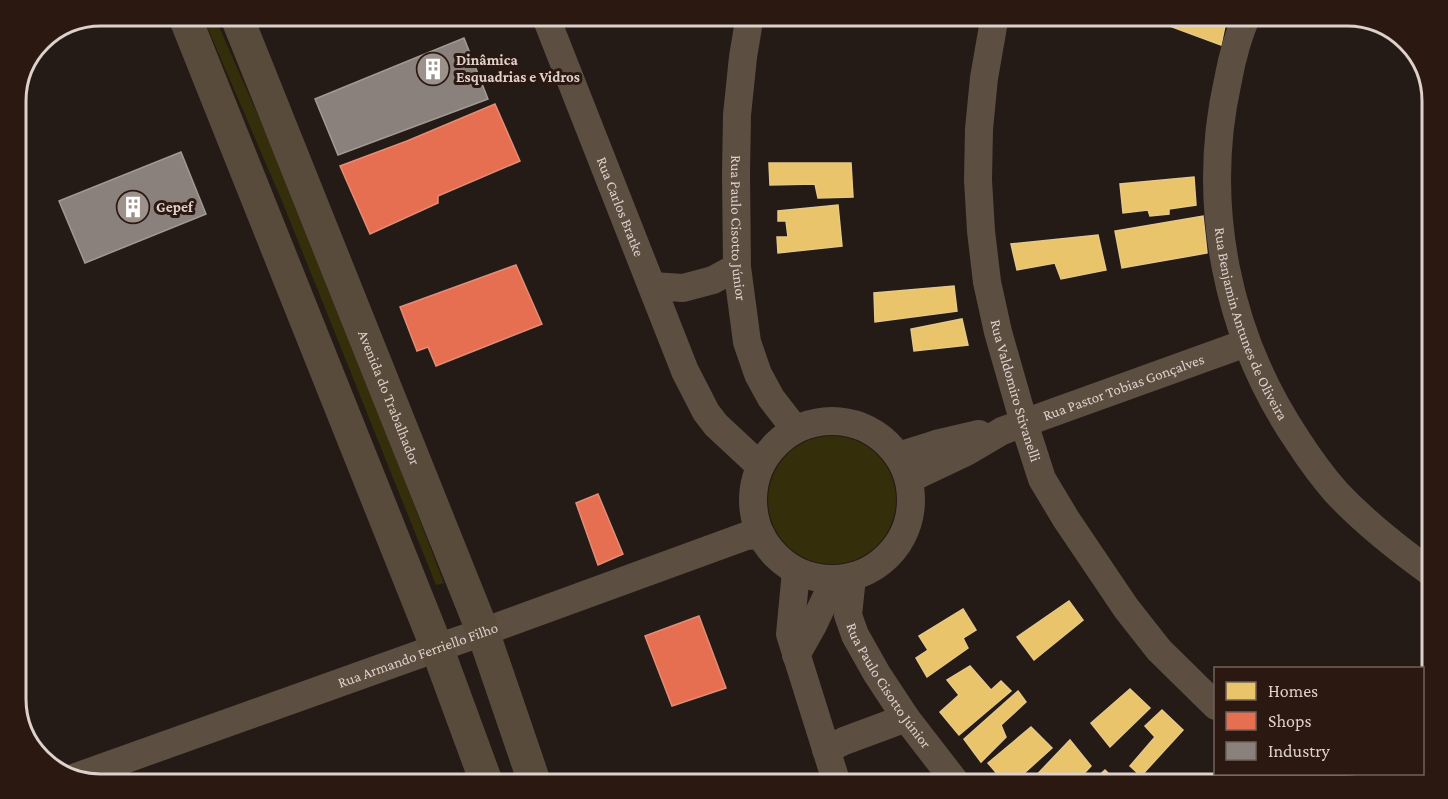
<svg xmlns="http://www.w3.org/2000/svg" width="1448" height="799" font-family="'Crimson Pro',serif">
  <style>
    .green { fill: #342e0a }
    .homes { fill: #e9c46a; stroke: #e6c887; stroke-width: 1.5 }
    .shops { fill: #e76f51; stroke: #e48c76; stroke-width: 1.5 }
    .industry { fill: #8a817c; stroke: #a39994; stroke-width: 1.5 }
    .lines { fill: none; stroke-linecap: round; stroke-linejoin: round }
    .street { stroke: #5c4f41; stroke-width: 28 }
    .secondary { stroke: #594b3b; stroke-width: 33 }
    .labels { text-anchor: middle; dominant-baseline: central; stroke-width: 6; stroke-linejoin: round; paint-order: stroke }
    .poi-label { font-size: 15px; font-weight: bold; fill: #ded0cb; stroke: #2a1811; text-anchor: start }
    .street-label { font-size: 15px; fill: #ded0cb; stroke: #2a1811 }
    .rim { fill: none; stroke: #ded0cb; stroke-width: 3 }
  </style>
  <rect width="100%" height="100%" fill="#241b17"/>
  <path class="green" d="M202,15H214L309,232L444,583L436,585L282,201Z
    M768 500a64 64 0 1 1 128 0a64 64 0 1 1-128 0Z"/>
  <path class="homes" d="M1140,15H1212L1226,21L1221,45Z
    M769,163H851L853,197L818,198L815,184L770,185Z
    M1194,177L1196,205L1169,209V214L1150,216L1148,210L1123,213L1120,184Z
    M838,205L842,246L778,253L777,237H788L786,221H778V211Z
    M1203,216L1207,253L1122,268L1115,231Z
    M1098,235L1106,270L1061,279L1055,263L1017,270L1011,244Z
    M954,286L957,311L875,322L874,293Z
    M962,319L968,345L914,351L911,329Z
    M1069,601L1083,620L1034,660L1017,637Z
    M963,609L976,630L963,638L968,648L927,677L916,658L928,650L919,636Z
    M970,666L991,690L1001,681L1011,691L959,735L940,712L959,695L947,680Z
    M1130,689L1150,708L1110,747L1091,723Z
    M1018,691L1026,702L1001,725L1006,737L981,762L964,739Z
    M1162,710L1183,730L1141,776L1130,766L1155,737L1145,726Z
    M1031,727L1052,748L1012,784H1006L988,763Z
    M1070,740L1091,766L1074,784H1028Z
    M1105,770L1119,784H1090Z
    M1252,778L1260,784H1247Z"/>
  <path class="shops" d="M495,104L520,161L438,196V203L370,234L340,166L407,141Z
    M516,265L542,324L436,366L428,347L417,351L400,307Z
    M598,494L623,554L598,565L576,503Z
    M699,616L726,688L672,706L645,636Z"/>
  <path class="industry" d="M464,38L488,99L338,155L315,99Z
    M181,152L206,214L85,263L59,201Z"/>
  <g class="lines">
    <g class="street">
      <path id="s1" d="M545,15L685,371L706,412L716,425L760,466"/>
      <path id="s2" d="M750,15L743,57L737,115L736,173L737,267L747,342L758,374L771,398L795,429"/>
      <path id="s3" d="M995,15L984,78L979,129L978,180L981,231L987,282L998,332L1024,423L1042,479L1066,519L1126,608L1159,650L1216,706"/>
      <path id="s4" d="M1247,15C1238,36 1232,58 1228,80C1200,205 1227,336 1298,441C1309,458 1322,476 1336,492C1365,523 1398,549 1433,574"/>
      <path d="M652,286L683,288L713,280L737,267"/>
      <circle cx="832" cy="500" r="79"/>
      <path d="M898,456L936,444L979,434"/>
      <path id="s5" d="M909,479L968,451L1002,431L1246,343"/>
      <path d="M796,571L790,634L837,784"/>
      <path id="s6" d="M852,577L848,615L855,635L877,674L906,718L957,784"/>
      <path d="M796,655L813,625L835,579"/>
      <path d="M826,750L844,741L906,718"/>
      <path d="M1301,774L1318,784"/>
      <path id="s7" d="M76,777L437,648L483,632L746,536L761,535"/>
    </g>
    <g class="secondary">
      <path d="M184,15L437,648L487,784"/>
      <path id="s8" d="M236,15L483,632L535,784"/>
    </g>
  </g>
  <defs>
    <g id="building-disc" transform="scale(1.725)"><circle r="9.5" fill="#9d918c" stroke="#2a1811"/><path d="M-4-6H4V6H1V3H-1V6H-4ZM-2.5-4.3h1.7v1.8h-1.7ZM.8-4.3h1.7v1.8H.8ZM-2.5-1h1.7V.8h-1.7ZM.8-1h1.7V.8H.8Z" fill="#fff"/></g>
  </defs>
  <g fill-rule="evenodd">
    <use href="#building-disc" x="433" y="69"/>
    <use href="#building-disc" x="133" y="207"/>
  </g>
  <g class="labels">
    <g class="poi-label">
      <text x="456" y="60">Dinâmica<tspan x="456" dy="17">Esquadrias e Vidros</tspan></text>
      <text x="156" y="207">Gepef</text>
    </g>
    <g class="street-label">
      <text stroke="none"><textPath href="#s1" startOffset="206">Rua Carlos Bratke</textPath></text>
      <text stroke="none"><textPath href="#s2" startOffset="214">Rua Paulo Cisotto Júnior</textPath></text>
      <text stroke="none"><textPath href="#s4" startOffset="318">Rua Benjamin Antunes de Oliveira</textPath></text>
      <text stroke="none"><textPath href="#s5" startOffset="234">Rua Pastor Tobias Gonçalves</textPath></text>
      <text stroke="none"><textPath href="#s3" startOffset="381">Rua Valdomiro Stivanelli</textPath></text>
      <text stroke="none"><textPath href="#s8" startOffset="412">Avenida do Trabalhador</textPath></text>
      <text stroke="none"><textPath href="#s7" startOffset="363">Rua Armando Ferriello Filho</textPath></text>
      <text stroke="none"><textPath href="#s6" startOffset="120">Rua Paulo Cisotto Júnior</textPath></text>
    </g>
  </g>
  <path d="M0 0H1448V799H0ZM101 26H1347A75 75 0 0 1 1422 101V699A75 75 0 0 1 1347 774H101A75 75 0 0 1 26 699V101A75 75 0 0 1 101 26Z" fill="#2a1811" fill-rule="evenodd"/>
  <path class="rim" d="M101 26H1347A75 75 0 0 1 1422 101V699A75 75 0 0 1 1347 774H101A75 75 0 0 1 26 699V101A75 75 0 0 1 101 26Z"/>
  <rect x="1214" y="667" width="210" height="108" fill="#2a1811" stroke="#72625b" stroke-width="1.5"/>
  <rect x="1226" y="682" width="30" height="18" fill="#e9c46a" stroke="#72625b" stroke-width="1.5"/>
  <text x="1268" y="697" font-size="18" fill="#ded0cb">Homes</text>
  <rect x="1226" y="712" width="30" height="18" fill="#e76f51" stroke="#72625b" stroke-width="1.5"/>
  <text x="1268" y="727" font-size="18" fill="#ded0cb">Shops</text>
  <rect x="1226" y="742" width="30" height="18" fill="#8a817c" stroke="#72625b" stroke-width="1.5"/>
  <text x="1268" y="757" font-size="18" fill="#ded0cb">Industry</text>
</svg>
